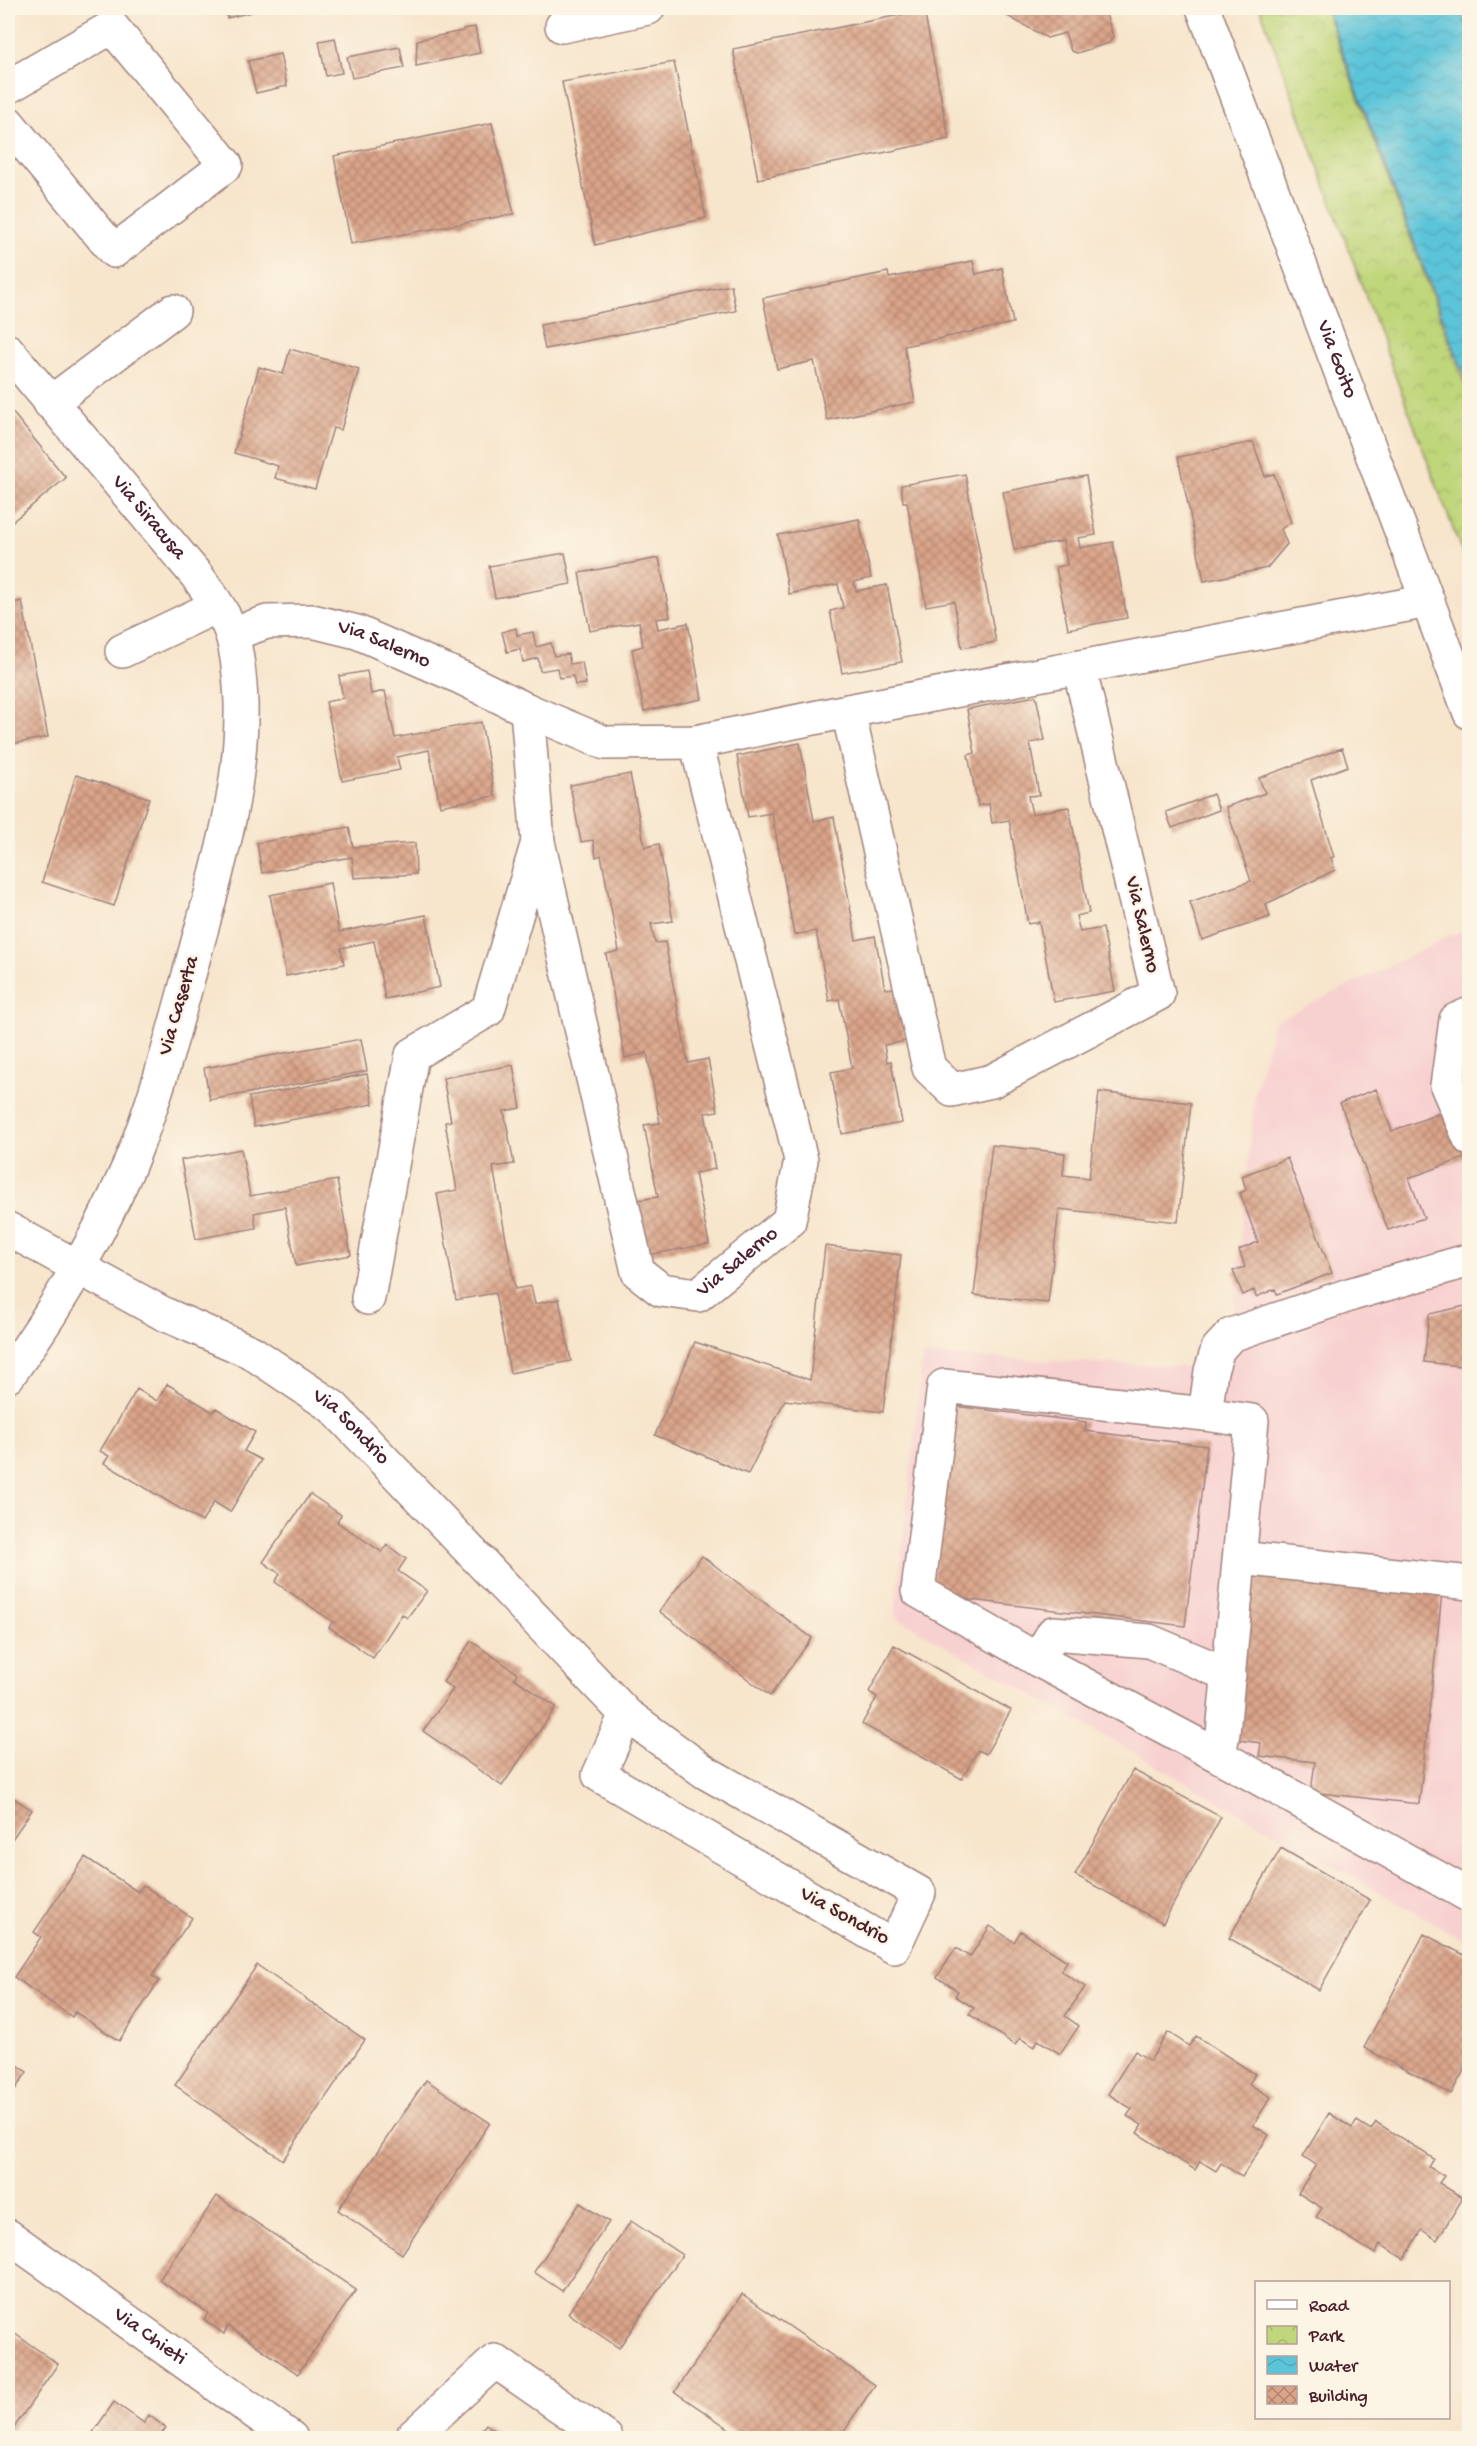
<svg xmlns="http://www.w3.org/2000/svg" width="1477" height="2446" font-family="'Gochi Hand',sans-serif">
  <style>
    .built { fill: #f7d0d0 }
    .park { fill: url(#park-crowns); stroke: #847a52; stroke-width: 1.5 }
    .water { fill: url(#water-waves); stroke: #537282; stroke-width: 1.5 }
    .building { fill: url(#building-cross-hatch) }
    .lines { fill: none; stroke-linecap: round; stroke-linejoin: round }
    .minor-casing { stroke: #a0827c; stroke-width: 36 }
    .major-casing { stroke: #a0827c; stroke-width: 36 }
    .minor { stroke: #fff; stroke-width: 33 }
    .major { stroke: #fff; stroke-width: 33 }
    .labels { text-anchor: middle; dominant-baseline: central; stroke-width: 4.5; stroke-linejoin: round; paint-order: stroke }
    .street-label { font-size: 21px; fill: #4a1f2b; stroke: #fcf5e5 }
  </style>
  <defs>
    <pattern id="park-crowns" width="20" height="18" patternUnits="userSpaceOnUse" patternTransform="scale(1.5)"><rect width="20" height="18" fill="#bfd67a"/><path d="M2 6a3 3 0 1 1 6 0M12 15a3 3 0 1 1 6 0" fill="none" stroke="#a6b76a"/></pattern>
    <pattern id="water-waves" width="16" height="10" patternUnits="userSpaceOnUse" patternTransform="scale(1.5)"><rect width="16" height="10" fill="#5cc4d9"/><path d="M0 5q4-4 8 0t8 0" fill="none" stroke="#52a8ba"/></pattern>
    <pattern id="building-cross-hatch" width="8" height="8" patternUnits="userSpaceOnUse" patternTransform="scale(1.5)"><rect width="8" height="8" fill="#daa489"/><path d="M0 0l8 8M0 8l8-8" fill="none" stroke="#b38570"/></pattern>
  </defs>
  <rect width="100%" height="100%" fill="#fcf5e5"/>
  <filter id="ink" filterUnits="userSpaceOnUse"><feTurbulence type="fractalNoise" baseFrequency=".0167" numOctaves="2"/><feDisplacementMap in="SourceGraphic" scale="12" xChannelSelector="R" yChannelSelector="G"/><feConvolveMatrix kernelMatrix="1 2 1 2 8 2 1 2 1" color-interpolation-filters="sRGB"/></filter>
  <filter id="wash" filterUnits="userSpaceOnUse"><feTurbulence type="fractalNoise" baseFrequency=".008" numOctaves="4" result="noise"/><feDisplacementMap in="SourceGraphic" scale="24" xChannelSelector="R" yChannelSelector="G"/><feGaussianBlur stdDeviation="1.35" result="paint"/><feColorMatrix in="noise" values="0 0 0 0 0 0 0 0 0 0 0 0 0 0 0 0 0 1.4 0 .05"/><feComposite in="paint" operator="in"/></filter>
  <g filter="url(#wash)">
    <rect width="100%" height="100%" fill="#f7e5cc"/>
    <path class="built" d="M1469,927V1943L895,1617L923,1355L1191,1367L1233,1316L1255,1092L1274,1022Z"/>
    <path class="park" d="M1260,8H1325L1449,341L1469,396V571L1390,362Z"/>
    <path class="water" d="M1326,8H1460L1469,32V388Z"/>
    <g id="blocks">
      <path class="building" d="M225,8H268L227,18Z
        M993,8H1104L1113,36L1109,43L1077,53L1071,51L1065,33L1047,38Z
        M924,10L949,139L758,179L733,49Z
        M475,27L480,53L416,66L417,40L463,31V29Z
        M335,38L342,73L326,76L319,41Z
        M400,47L404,68L352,78L347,57Z
        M280,54L287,86L256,93L248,61Z
        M674,62L706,218L595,245L562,82Z
        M492,123L514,214L351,244L334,156Z
        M973,261L976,274L1002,268L1013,323L904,346L915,402L827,420L814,361L777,369L763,298L888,272L889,278Z
        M731,285L736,311L545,349L540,325Z
        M290,349L359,369L341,430L333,428L315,489L275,478L278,466L234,453L259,367L283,374Z
        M8,407L66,478L8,525Z
        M1253,442L1265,476L1274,474L1291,522L1281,529L1287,544L1267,568L1204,581L1178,457Z
        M965,474L996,642L962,648L954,601L926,606L907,502H903L901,485Z
        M1086,476L1096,535L1078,538L1080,548L1113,542L1127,618L1068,629L1056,567L1067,565L1063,541L1014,550L1003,492Z
        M859,519L871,578L854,582L856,591L887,585L902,662L842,673L830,611L843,608L838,584L789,594L778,535Z
        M565,553L571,584L495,598L489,566Z
        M659,558L670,617L656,619L658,629L688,623L702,699L644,711L632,649L643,646L639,622L590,631L579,573Z
        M22,601L48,737L8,745V604Z
        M516,628L517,635L533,632L536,647L551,643L554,656L568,654L570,664L582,662L586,684L575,685L573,676L559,678L557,668L540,671L538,658L523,662L520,649L507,652L502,632Z
        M367,671L371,694L385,691L395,738L481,722L495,796L440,806L429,750L397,757L400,770L342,781L326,702L343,698L339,676Z
        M1036,696L1045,740L1030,743L1039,795L1028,796L1032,814L1069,807L1089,913L1076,916L1080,932L1103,928L1115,991L1054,1002L1039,922L1028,924L1009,820L992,823L989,804L978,806L968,755L975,753L967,709Z
        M800,743L814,821L834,817L856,940L875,936L885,989L895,988L906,1041L884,1045L887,1062L891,1061L902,1123L842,1134L831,1072L852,1068L839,999L829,1001L816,931L794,935L772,813L748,817L737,756Z
        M1342,748L1348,766L1311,780L1334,857L1331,858L1335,870L1266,904L1270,917L1202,940L1190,902L1251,881L1226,807L1265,793L1259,778Z
        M630,774L645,847L659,844L673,921L651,924L655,943L665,942L688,1063L708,1059L718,1111L705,1113L715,1169L695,1173L709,1244L648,1255L638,1200L658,1197L644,1125L660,1123L647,1053L625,1058L606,954L619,951L601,855L596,857L593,840L581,842L570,785Z
        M76,775L149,798L114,906L42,882Z
        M1213,794L1219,810L1172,828L1166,812Z
        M349,827L353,847L415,843L416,874L354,878L352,857L262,873L257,843Z
        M330,883L339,932L426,915L440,987L385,999L374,941L341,948L344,964L286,976L270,895Z
        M361,1039L367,1071L210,1100L204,1068Z
        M513,1065L521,1108L504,1111L514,1164L493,1167L515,1289L531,1286L535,1304L559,1299L571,1361L510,1373L495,1293L456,1300L437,1194L457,1190L445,1122L451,1121L443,1078Z
        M367,1074L373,1104L254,1127L249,1097Z
        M1376,1089L1392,1131L1470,1102V1156L1409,1178L1424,1218L1388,1230L1340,1103Z
        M1099,1092L1191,1103L1178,1222L1059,1209L1048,1303L974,1295L992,1145L1065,1153L1063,1175L1089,1178Z
        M241,1149L250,1196L337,1180L351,1255L296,1266L285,1207L254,1213L256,1228L196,1239L181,1160Z
        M1287,1158L1332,1273L1277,1294L1275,1289L1256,1297L1254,1290L1243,1295L1233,1271L1245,1267L1239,1250L1258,1242L1240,1193L1246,1190L1242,1176Z
        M825,1246L901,1255L883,1412L785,1400L748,1474L655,1435L695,1342L810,1380Z
        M1470,1305V1367L1424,1362L1429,1314Z
        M167,1384L213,1412L216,1408L255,1432L244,1451L261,1460L230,1512L214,1502L202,1522L104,1463L109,1456L100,1451L137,1389L157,1401Z
        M954,1406L1086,1422L1085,1431L1207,1446L1185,1626L931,1595Z
        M310,1494L341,1515L337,1522L382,1552L387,1545L406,1559L398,1571L427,1591L407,1618L402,1614L373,1658L329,1627L333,1622L275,1582L280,1574L263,1562Z
        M702,1556L812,1638L770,1696L659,1611Z
        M1250,1563L1443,1584L1419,1804L1311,1792L1315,1762L1259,1756L1261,1743L1231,1739Z
        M471,1641L517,1673L514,1678L556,1707L502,1786L423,1731L453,1689L443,1682Z
        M894,1645L1011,1710L986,1754L978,1750L962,1779L862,1724L877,1697L869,1692Z
        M1133,1770L1221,1817L1163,1923L1075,1875Z
        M8,1794L32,1810L8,1845Z
        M1281,1848L1370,1900L1319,1990L1229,1938Z
        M85,1857L138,1892L143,1885L192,1918L152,1976L159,1981L119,2041L75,2012L72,2017L14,1977L41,1937L34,1932Z
        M990,1926L1014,1942L1021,1931L1067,1961L1061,1971L1085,1987L1065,2016L1079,2026L1060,2054L1038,2040L1034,2047L1020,2038L1015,2045L969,2014L974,2008L955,1996L958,1991L937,1977L956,1948L970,1957Z
        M1424,1934L1470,1958V2059L1451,2094L1364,2048Z
        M257,1965L365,2040L283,2160L175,2085Z
        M1168,2032L1189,2046L1196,2036L1255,2074L1249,2084L1271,2097L1253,2125L1269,2135L1242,2177L1221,2163L1216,2171L1200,2161L1195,2170L1137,2133L1142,2125L1127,2116L1132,2109L1108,2094L1135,2051L1150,2061Z
        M8,2058L27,2072L8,2100Z
        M426,2080L490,2123L402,2254L338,2210Z
        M1329,2113L1352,2128L1357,2121L1371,2130L1376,2122L1434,2159L1429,2167L1444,2176L1439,2183L1463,2198L1437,2240L1422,2230L1404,2259L1380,2244L1375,2254L1316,2217L1322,2208L1298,2193L1316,2165L1303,2156Z
        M217,2196L356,2290L298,2374L228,2326L224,2334L204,2319L208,2313L159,2280Z
        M580,2203L609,2222L562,2291L534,2272Z
        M631,2221L682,2255L619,2348L568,2313Z
        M742,2294L875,2385L839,2438H743L675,2392Z
        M8,2329L58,2364L11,2432L8,2430Z
        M114,2402L144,2423L149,2415L166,2428L162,2433L169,2438H89Z
        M486,2424L506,2438H475Z"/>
    </g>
  </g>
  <g filter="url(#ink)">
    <use href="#blocks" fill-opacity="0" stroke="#a0827c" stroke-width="1.5"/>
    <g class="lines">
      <g class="minor-casing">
        <g id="minor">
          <path d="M562,26L648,8"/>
          <path d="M8,87L112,27L226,165L114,251L8,123"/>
          <path id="s1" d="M8,351L197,576C210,594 225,613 232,635C238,656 240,680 241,702C243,791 216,875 193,960C174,1030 156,1101 128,1168C96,1242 55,1311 8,1376"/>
          <path d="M50,403L173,311"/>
          <path id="s2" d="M232,634L267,622L312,621L357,632L462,678L527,710L605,743L696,742L848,711L1428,601"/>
          <path d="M122,651L217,606"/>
          <path d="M527,710L538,842"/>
          <path d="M848,711L929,1068L952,1090L992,1081L1158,994L1079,667"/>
          <path d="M1470,1014L1456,1020L1447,1086L1470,1139"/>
          <path id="s3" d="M8,1229L164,1314L251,1352L333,1407L626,1714L705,1772L919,1893L894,1947L599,1775L626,1714"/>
          <path id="s4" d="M368,1298L412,1055L488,1010L538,842L638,1272L661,1290L698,1295L789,1221L801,1160L696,742"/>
          <path d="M1205,1414L1211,1371L1218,1349L1231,1335L1352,1294L1470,1260"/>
          <path d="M1240,1558L1470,1583"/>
          <path d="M1038,1660L1053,1633L1149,1641L1229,1675"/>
          <path d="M1219,1756L1038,1660L918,1591L944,1386L1205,1414L1252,1421L1223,1733L1219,1756L1470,1896"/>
          <path id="s5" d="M8,2236L291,2438"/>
          <path d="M411,2438L495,2361L606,2438"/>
        </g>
      </g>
      <g class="major-casing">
        <g id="major">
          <path id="s6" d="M1203,8L1470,713"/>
        </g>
      </g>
      <use href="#minor" class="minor"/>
      <use href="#major" class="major"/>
    </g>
  </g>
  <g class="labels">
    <g class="street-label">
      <text stroke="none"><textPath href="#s6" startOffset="376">Via Goito</textPath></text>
      <text stroke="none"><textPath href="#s1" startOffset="218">Via Siracusa</textPath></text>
      <text stroke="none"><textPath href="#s2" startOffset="158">Via Salerno</textPath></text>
      <text transform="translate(1141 925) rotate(77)">Via Salerno</text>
      <text transform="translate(180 1006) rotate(-74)">Via Caserta</text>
      <text stroke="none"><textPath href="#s4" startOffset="1070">Via Salerno</textPath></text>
      <text stroke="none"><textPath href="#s3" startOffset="398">Via Sondrio</textPath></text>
      <text transform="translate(844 1917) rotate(29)">Via Sondrio</text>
      <text stroke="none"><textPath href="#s5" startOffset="174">Via Chieti</textPath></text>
    </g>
  </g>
  <rect width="1477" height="2446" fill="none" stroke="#fcf5e5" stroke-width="30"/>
  <rect x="1255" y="2281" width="195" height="138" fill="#fcf5e5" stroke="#b59f9b" stroke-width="1.5"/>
  <rect x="1267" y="2300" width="30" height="9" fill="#ffffff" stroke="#b59f9b" stroke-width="1.5"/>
  <text x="1309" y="2311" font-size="18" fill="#4a1f2b">Road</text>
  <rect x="1267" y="2326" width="30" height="18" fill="url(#park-crowns)" stroke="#b59f9b" stroke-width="1.5"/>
  <text x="1309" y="2341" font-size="18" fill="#4a1f2b">Park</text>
  <rect x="1267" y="2356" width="30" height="18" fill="url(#water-waves)" stroke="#b59f9b" stroke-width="1.5"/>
  <text x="1309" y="2371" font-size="18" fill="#4a1f2b">Water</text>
  <rect x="1267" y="2386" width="30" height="18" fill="url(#building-cross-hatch)" stroke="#b59f9b" stroke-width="1.5"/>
  <text x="1309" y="2401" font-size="18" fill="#4a1f2b">Building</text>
</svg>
